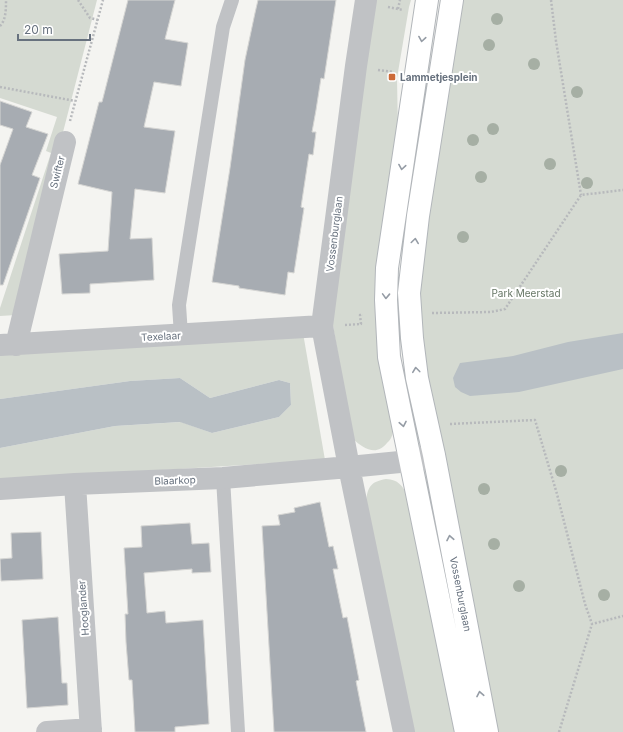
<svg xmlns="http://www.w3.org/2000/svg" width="623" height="732" font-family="Inter,sans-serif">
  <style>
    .green { fill: #d5dad2 }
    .water { fill: #b9c0c5 }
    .building { fill: #a7acb2; stroke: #d5d5d3 }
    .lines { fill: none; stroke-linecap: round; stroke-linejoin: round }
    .secondary-casing { stroke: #b2b6ba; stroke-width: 24 }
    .path { stroke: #b7b9bc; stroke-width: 2.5; stroke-dasharray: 2 2; stroke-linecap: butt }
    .lane { stroke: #c0c2c5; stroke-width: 14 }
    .street { stroke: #c0c2c5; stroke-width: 22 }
    .secondary { stroke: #fff; stroke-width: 22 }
    .tree { fill: #a6afa4 }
    .oneway { stroke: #959ca5 }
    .poi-dot { fill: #cc6a38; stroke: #fff; stroke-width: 1.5 }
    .labels { text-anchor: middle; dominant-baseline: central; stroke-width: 4; stroke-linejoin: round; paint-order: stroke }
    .poi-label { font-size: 10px; font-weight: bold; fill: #67717e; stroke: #fff; text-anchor: start }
    .street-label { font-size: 10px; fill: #67717e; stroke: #fff }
    .park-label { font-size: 10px; fill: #667665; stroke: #fff }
  </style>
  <rect width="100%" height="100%" fill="#f4f4f1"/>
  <path class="green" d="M0,0H97L16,315L0,316V308L51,153L46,151L57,117L0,98Z
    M374,0H411L409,7L397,78L398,133L394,425C393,429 393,435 391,438C390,440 388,442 387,443C376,457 363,448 353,439L333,326V290Z
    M461,0H623V732H498L425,369L418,309L424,248Z
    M303,333L325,460L0,480V448L115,426L181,422L212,433L279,417L291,405L290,383L279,380L210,398L180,378L130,381L0,399V350Z
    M386,479C399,480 401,485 408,495L457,732H412L366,501C368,487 370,482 386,479Z"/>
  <path class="water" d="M623,333V369L519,392L470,396L461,392L455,387L453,378L460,363L513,356L568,342Z
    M180,378L210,398L279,380L290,383L291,405L279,417L212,433L180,422L115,426L0,448V399L130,381Z"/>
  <path class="building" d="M128,0H175L165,39L188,43L181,86L154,82L144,127L175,131L165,193L135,189L130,239L152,238L154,280L90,284V293L62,294L59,254L108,251L112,192L78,184L99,102H102Z
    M258,0H336L324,79L321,78L316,110L312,132H316L313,155L309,154L301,207L304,208L294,273L288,272L285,295L239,288V286L212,282L230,168L245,60L255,13Z
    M0,101L32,112L26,127L48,134L32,175L40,178L3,285H0V165L13,129L0,125Z
    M320,502L329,547L333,546L338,569H333L343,618L347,617L359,680L356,681L366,732H274L262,526L280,525L278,515L295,512L294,508Z
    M190,523L192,544L209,543L211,572L192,573V569L144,573L147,613L165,611L166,623L203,620L209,724L175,727V732H135L132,680H129L126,642L125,614H128L124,548L142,547L141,526Z
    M41,532L43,579L1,581L0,559L12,558L11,533Z
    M58,617L62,683H67L68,705L27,708L22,620Z"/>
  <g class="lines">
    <g class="secondary-casing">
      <path id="secondary" d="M427,0L387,268L386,300L389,357L466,732
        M452,0L418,216L409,293L412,338L417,378L434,455L487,732"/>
    </g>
    <path class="path" d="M78,0L90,18L98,20
      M551,0L556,41L581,195
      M388,7L403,10
      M398,9L400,0
      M0,26C6,20 6,9 6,0
      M378,70L393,72
      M0,87L75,101
      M70,121L103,0
      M432,313L491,312L505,309L581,195L623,190
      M345,325L361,324L360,315H363
      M450,424L535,420L557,494L585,604L592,624L623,616
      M559,732L592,624"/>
    <path class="lane" d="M181,335L179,305L223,27L232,0
      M223,478L238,732"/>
    <path class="street" d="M366,0L356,66L322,326L349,467L404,732
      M0,345L322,326
      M16,345L65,142
      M75,484L91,732
      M0,489L75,484L223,478L349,467L410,461L434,455
      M47,732L91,729"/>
    <use href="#secondary" class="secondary"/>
  </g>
  <g class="tree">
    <circle cx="497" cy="19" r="6"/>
    <circle cx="489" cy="45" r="6"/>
    <circle cx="534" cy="64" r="6"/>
    <circle cx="577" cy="92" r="6"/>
    <circle cx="493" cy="129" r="6"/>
    <circle cx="473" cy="140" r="6"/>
    <circle cx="550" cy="164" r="6"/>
    <circle cx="481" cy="177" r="6"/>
    <circle cx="587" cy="183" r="6"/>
    <circle cx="463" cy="237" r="6"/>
    <circle cx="561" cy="471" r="6"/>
    <circle cx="484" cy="489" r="6"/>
    <circle cx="494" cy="544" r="6"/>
    <circle cx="519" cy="586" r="6"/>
    <circle cx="604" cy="595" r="6"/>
  </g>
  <defs><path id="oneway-chevron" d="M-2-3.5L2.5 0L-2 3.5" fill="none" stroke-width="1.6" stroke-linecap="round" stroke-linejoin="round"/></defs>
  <g class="oneway">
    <use href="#oneway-chevron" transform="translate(422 39) rotate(99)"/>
    <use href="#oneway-chevron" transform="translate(402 167) rotate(99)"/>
    <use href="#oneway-chevron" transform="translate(415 241) rotate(-82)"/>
    <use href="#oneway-chevron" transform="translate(386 296) rotate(92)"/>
    <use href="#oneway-chevron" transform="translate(416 370) rotate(-97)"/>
    <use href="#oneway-chevron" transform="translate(403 424) rotate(79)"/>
    <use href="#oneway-chevron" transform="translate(450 538) rotate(-101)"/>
    <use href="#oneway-chevron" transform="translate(480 694) rotate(-101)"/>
  </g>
  <rect class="poi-dot" x="388" y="73" width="8" height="8" rx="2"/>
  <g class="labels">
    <g class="poi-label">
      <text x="400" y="77">Lammetjesplein</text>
    </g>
    <g class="street-label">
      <text transform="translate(57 172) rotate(-76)">Swifter</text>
      <text transform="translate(334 234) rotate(-83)">Vossenburglaan</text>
      <text transform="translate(161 336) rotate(-3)">Texelaar</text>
      <text transform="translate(175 480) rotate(-2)">Blaarkop</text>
      <text transform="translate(461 594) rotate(79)">Vossenburglaan</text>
      <text transform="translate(83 608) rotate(-94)">Hooglander</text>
    </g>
    <g class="park-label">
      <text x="526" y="293">Park Meerstad</text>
    </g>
  </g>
  <path d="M18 34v6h72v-6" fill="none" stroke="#67717e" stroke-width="2"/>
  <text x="24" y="34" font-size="12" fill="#67717e" stroke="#ffffff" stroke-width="3" paint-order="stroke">20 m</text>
</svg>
